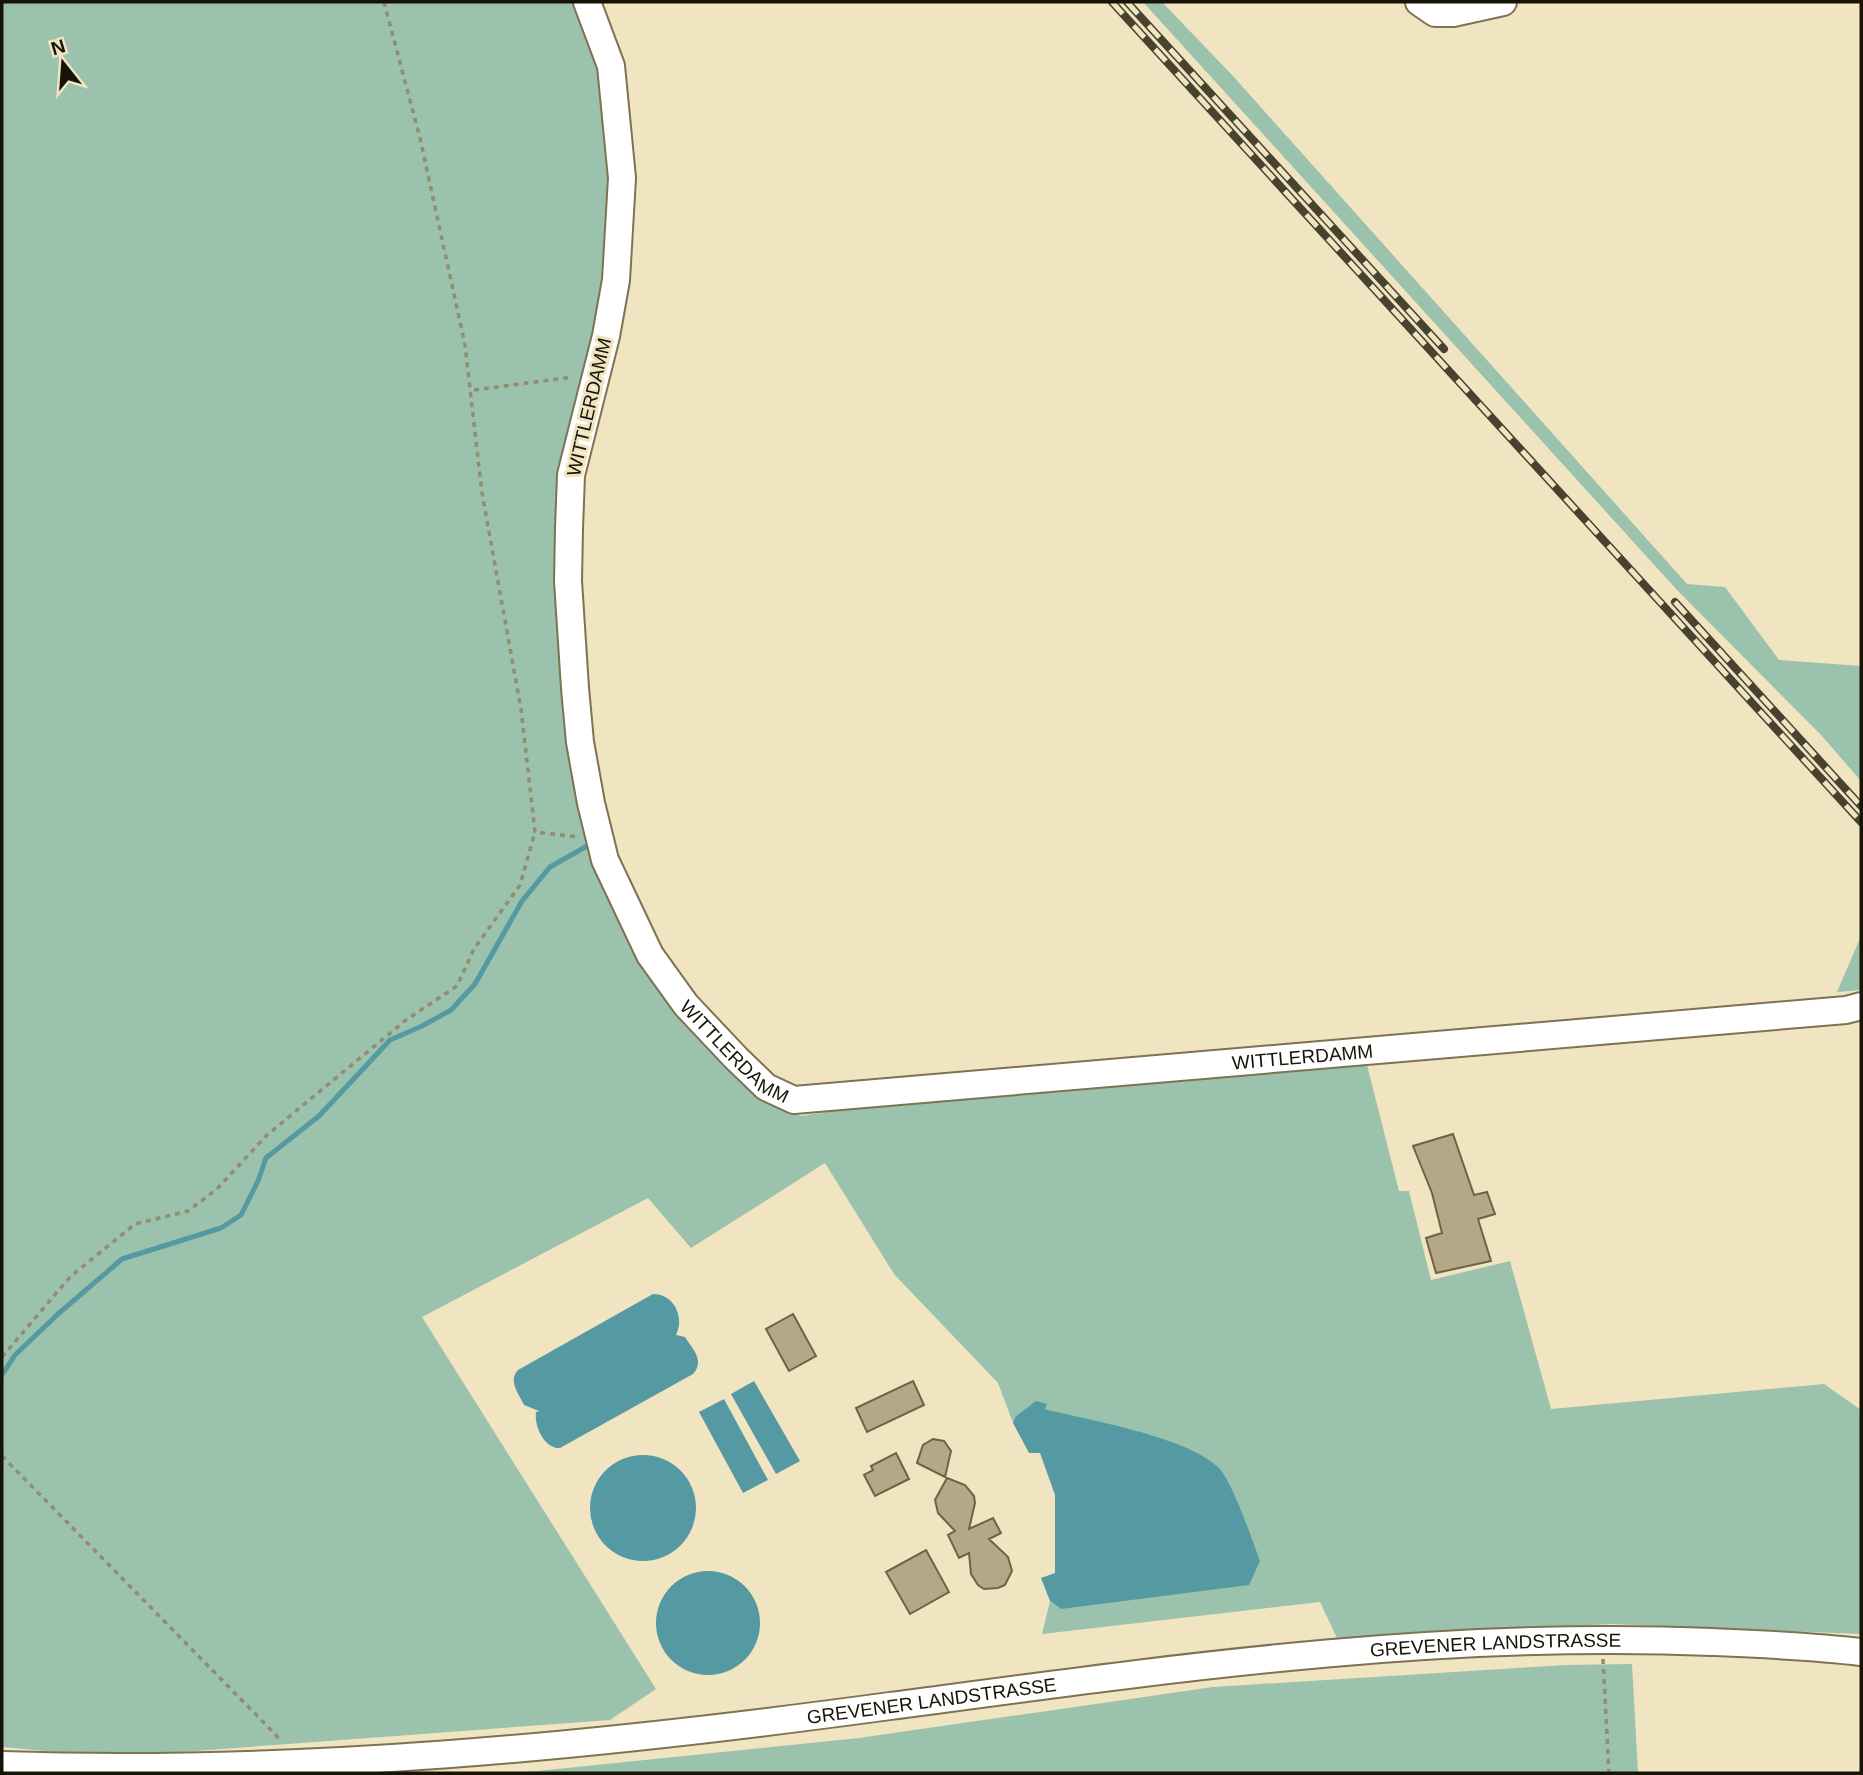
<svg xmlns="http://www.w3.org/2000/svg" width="1863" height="1775" font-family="Arial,sans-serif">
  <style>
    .green { fill: #9bc2ac }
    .water { fill: #559aa2 }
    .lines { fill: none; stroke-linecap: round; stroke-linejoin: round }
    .stream { stroke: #559aa2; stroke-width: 5 }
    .building { fill: #b5a886; stroke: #6f6343; stroke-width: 2 }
    .minor-casing { stroke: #7e7252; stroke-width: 30 }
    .path { stroke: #948b71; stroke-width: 3.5; stroke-dasharray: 5 5; stroke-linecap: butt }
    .minor { stroke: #fff; stroke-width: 26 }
    .rail-casing { stroke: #484230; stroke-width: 8 }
    .rail { stroke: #f1e4c0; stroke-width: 5; stroke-dasharray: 16; stroke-linecap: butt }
    .labels { text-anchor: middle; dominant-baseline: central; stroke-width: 6; stroke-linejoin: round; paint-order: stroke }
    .street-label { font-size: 19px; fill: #171306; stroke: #f1e4c0 }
  </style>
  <rect width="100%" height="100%" fill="#f1e4c0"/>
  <path class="green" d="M2,2H592L634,191L584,427L572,565L596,804L656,939L697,1006L800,1116L896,1102L1367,1065L1399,1191H1409L1431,1280L1510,1261L1551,1409L1824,1384L1861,1410V1634L1612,1624L1337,1638L1320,1602L1042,1634L1050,1601L1061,1609L1083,1419L1045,1409L1015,1417L1013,1423L998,1383L894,1274L825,1163L691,1248L648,1198L422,1317L656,1689L610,1720L114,1757L2,1747Z
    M1143,2H1162L1233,76L1687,584L1725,587L1779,660L1861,666V781L1821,735L1677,590Z
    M1861,936V990L1837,992Z
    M1632,1664L1638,1773H518L859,1738L1213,1687L1566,1665Z"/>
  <path class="water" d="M653,1294C674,1294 685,1317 676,1335L685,1337C693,1350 705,1360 693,1374L560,1448C545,1449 534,1427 536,1412L539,1411L524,1405C518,1392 508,1381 518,1370Z
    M754,1381L800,1461L776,1474L731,1394Z
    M724,1399L768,1480L743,1493L699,1412Z
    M1036,1401L1047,1404L1045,1409C1092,1421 1184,1436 1218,1467C1232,1480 1253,1542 1260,1561L1249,1585L1061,1609L1050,1601L1041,1578L1055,1573V1495L1040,1453H1029L1013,1423L1015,1417Z
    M590 1508a53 53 0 1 1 106 0a53 53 0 1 1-106 0Z
    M656 1623a52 52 0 1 1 104 0a52 52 0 1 1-104 0Z"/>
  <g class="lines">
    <path class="stream" d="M2,1375L15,1355L58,1314L122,1259L221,1228L241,1215L258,1181L266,1158L319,1116L390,1040L422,1026L451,1010L475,984L522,901L550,867L594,842"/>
  </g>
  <path class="building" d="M1453,1134L1474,1195L1487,1192L1495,1214L1478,1219L1491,1261L1436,1273L1426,1238L1442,1233L1432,1193L1413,1146Z
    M793,1314L816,1356L789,1371L766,1329Z
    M913,1381L924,1405L867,1432L856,1408Z
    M933,1439L944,1441L951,1451L945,1477L917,1463L923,1445Z
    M896,1453L909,1479L875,1496L864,1475L873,1470L871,1466Z
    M947,1478L965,1485L974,1496L975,1503L969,1529L993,1518L1001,1533L989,1539L1008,1557L1012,1571L1005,1585L998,1588L984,1589L978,1585L971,1574L969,1553L959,1558L948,1535L955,1531L938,1513L935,1500Z
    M926,1550L949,1592L910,1614L886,1572Z"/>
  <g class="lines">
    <g class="minor-casing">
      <g id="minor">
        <path id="s1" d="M587,2L611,66L622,178L616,280L606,336L571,475L569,529L568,581L575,688L580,742L591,803L605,860L650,955L686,1005L736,1058L766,1087L794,1100L1846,1010L1861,1006"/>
        <path d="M1419,2L1435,13H1453L1503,2"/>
        <path id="s2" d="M2,1765C299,1775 595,1746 890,1706C1162,1670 1436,1630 1712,1642C1761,1644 1812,1646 1861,1652"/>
      </g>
    </g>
    <path class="path" d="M384,2L420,138L465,345L482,493L521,709L535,832L579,837
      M474,390L573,377
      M2,1357L70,1277L135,1224L188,1211L217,1189L267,1135L406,1020L457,986L474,949L520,885L535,832
      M2,1456L277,1736L280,1743
      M1603,1659L1609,1773"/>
    <use href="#minor" class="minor"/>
    <g class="rail-casing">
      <path id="rail" d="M1112,2L1861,822
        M1127,2L1444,349
        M1675,602L1861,806"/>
    </g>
    <use href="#rail" class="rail"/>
  </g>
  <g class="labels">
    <g class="street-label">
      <text transform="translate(589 407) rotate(-77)">WITTLERDAMM</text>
      <text stroke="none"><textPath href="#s1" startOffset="1106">WITTLERDAMM</textPath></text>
      <text stroke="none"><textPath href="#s1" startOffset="1694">WITTLERDAMM</textPath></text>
      <text stroke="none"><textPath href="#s2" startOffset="1500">GREVENER LANDSTRASSE</textPath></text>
      <text stroke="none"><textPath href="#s2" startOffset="933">GREVENER LANDSTRASSE</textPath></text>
    </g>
  </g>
  <rect width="1863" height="1775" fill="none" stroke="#171306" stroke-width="7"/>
  <g transform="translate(63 63) rotate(343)" stroke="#f1e4c0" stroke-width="5" paint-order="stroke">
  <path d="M0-5L12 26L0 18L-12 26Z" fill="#171306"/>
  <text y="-10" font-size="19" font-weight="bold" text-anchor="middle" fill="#171306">N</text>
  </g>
</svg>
